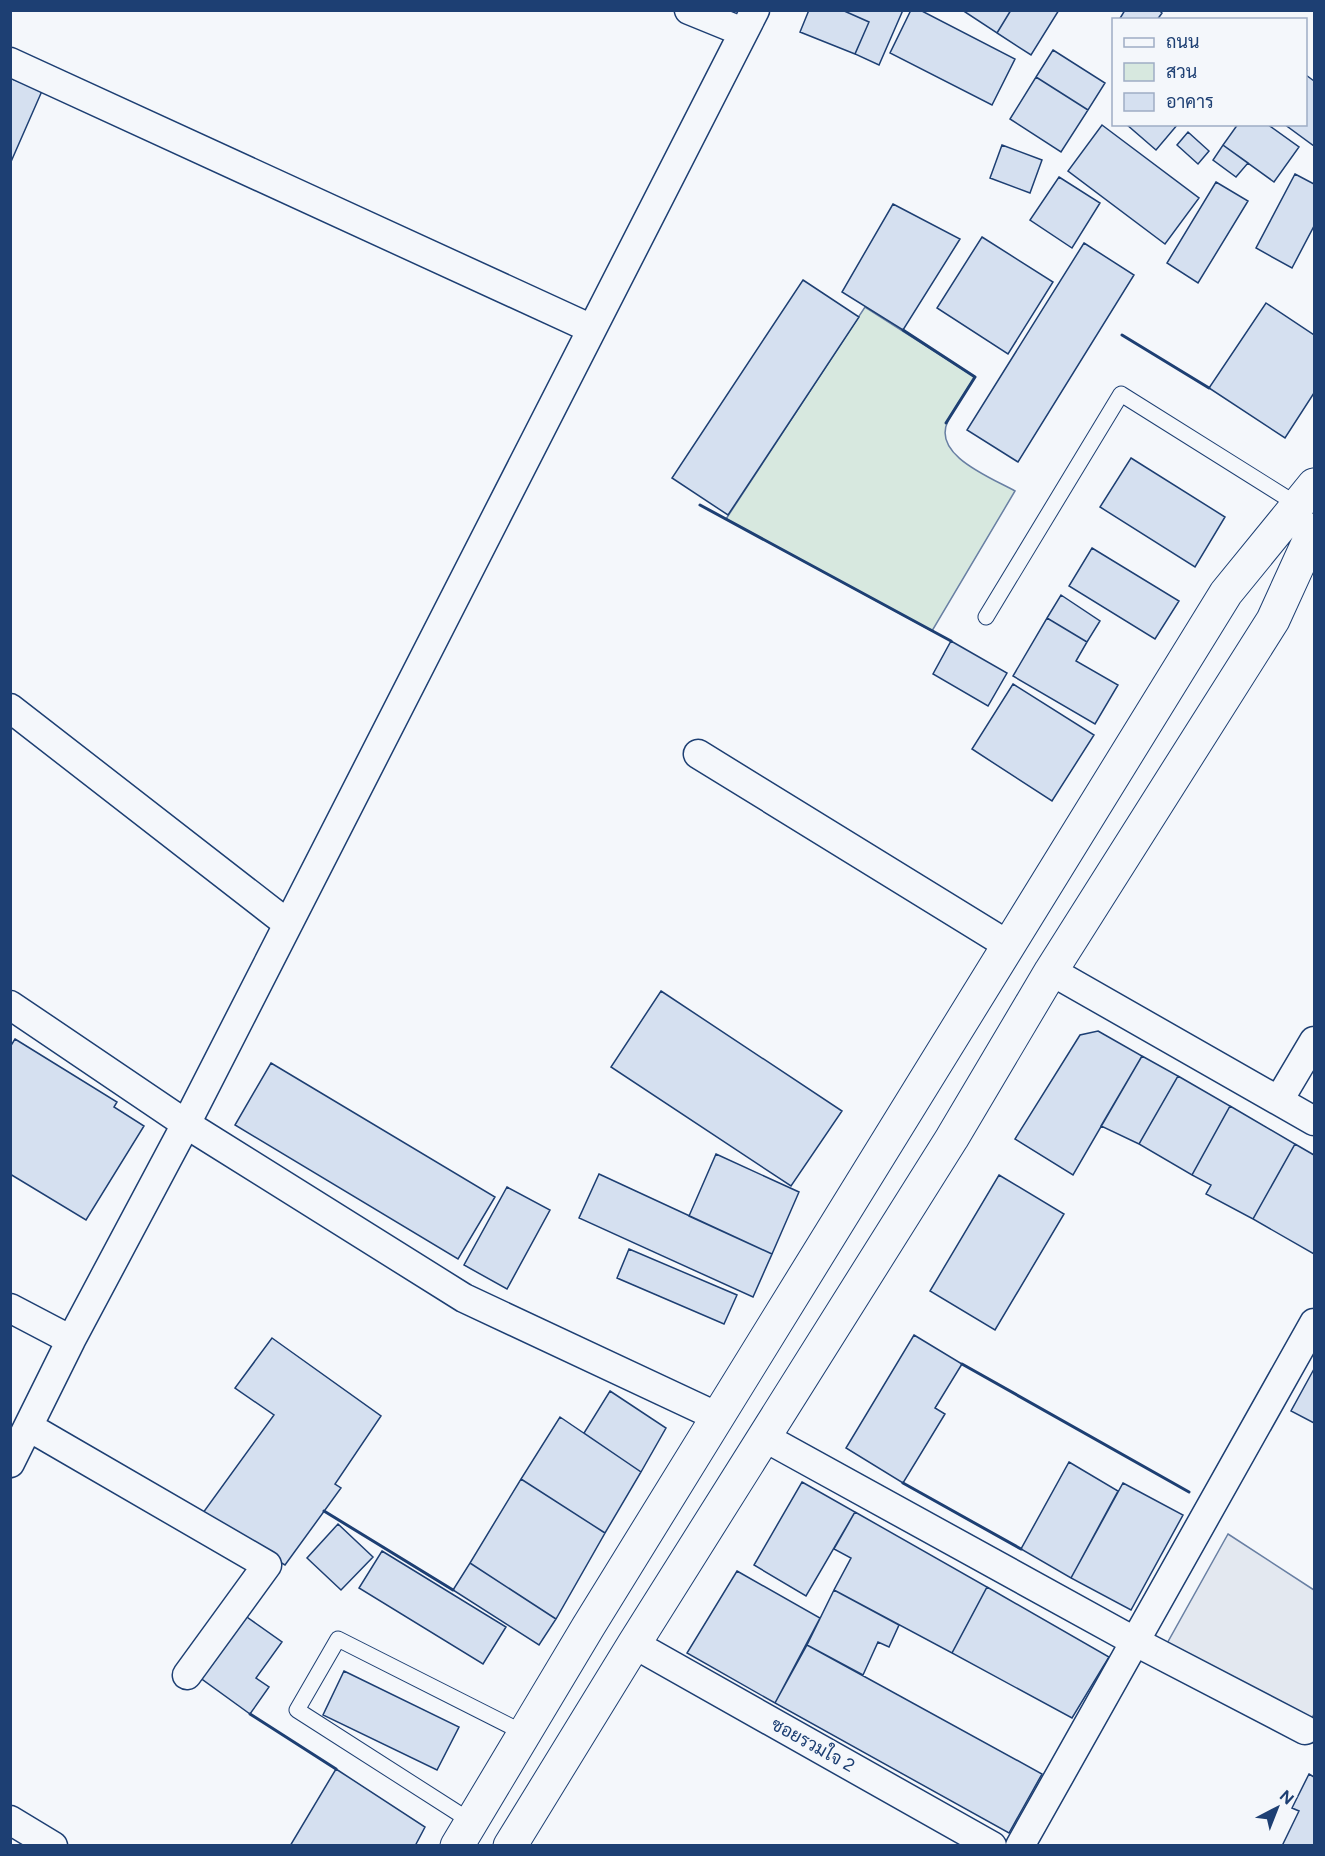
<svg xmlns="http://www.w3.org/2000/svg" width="1325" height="1856" font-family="Figtree,Sarabun,sans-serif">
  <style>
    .green { fill: #d7e8df; stroke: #687fa3; stroke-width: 1.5 }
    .parking { fill: #e3e8f0; stroke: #687fa3; stroke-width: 1.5 }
    .building { fill: #d5e0f0; stroke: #1d3f73; stroke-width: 1.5 }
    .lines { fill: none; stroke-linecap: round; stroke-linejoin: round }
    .lane-casing { stroke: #1d3f73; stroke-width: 17 }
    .street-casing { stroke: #1d3f73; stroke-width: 31 }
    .primary-casing { stroke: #1d3f73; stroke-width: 35 }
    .lane { stroke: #f4f7fb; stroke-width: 15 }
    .street { stroke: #f4f7fb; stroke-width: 28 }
    .primary { stroke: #f4f7fb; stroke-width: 33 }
    .wall { stroke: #1d3f73; stroke-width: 3 }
    .labels { text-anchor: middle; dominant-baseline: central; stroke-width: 4.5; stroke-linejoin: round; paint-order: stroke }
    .street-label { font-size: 18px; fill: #1d3f73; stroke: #f4f7fb }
  </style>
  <rect width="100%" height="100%" fill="#f4f7fb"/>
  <path class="green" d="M865,307L975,377C966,392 955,406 948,421C931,455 992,478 1015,491L932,631L726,519Z"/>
  <path class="parking" d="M1228,1534L1314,1590V1714L1299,1740L1155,1665Z"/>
  <path class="building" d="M809,10H842L869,22L855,54L800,32Z
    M842,10H903L879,65L855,54L869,22Z
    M911,10H920L1015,59L992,105L890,53Z
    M962,10H1011L997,33Z
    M1011,10H1059L1031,55L997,33Z
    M1125,10H1159L1162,13L1157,20H1119Z
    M1053,50L1105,83L1088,110L1036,77Z
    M1306,75L1314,81V146L1284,124H1306Z
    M1036,77L1088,110L1061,152L1010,119Z
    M10,78L42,91L10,164Z
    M1126,124H1178L1156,150Z
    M1238,124H1267L1299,147L1274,182L1223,145Z
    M1102,125L1199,198L1165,244L1068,171Z
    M1188,132L1209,151L1198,164L1177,145Z
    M1002,145L1042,160L1030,193L990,178Z
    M1223,145L1248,163L1236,177L1213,160Z
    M1295,174L1314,184V226L1292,268L1256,248Z
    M1059,177L1100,203L1072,248L1030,220Z
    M1216,182L1248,201L1198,283L1167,263Z
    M893,204L960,239L903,330L842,292Z
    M982,237L1053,282L1008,354L937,308Z
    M1084,243L1134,275L1018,462L967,430Z
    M803,280L859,317L728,515L672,478Z
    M1266,303L1314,335V393L1285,438L1209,388Z
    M1131,458L1225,517L1195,567L1100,507Z
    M1092,548L1179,601L1155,639L1069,586Z
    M1061,595L1100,621L1087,642L1047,618Z
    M1047,618L1087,642L1076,661L1118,685L1095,724L1013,676Z
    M951,641L1007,673L988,706L933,674Z
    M1013,684L1094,735L1052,801L972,749Z
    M661,991L842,1111L791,1186L611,1067Z
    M1098,1031L1142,1056L1073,1175L1015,1139L1080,1035Z
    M15,1039L117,1102L114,1107L144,1126L86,1220L10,1174V1047Z
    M1142,1056L1178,1076L1139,1144L1101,1126Z
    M271,1063L495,1197L458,1259L235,1125Z
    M1178,1076L1230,1106L1192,1175L1139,1144Z
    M1230,1106L1295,1144L1253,1219L1206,1194L1211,1185L1192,1175Z
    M1295,1144L1314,1155V1254L1253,1219Z
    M716,1154L799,1192L772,1254L689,1216Z
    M599,1174L772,1254L753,1297L579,1218Z
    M999,1175L1064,1214L995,1330L930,1291Z
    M507,1187L550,1210L507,1289L464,1265Z
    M629,1249L737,1295L724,1324L617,1278Z
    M914,1335L962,1364L935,1408L945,1414L903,1483L846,1448Z
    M272,1338L381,1416L335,1484L341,1488L285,1565L200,1517L274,1415L235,1388Z
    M1314,1369V1423L1291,1411Z
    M610,1391L666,1428L641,1472L584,1433Z
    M560,1417L641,1472L605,1533L521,1479Z
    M1069,1462L1118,1491L1071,1578L1021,1549Z
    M521,1479L605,1533L556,1619L470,1563Z
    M802,1482L855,1512L806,1596L754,1565Z
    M1123,1483L1183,1515L1131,1610L1071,1578Z
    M855,1512L987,1587L952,1653L834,1590L851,1558L834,1549Z
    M338,1524L373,1557L341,1590L307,1558Z
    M382,1551L506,1627L483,1664L359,1588Z
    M470,1563L556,1619L539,1645L453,1590Z
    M737,1571L820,1618L775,1703L687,1653Z
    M987,1587L1109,1657L1072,1718L952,1653Z
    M834,1590L899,1625L889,1647L878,1642L863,1675L807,1645Z
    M244,1615L282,1642L256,1678L269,1687L250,1714L199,1677Z
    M807,1645L1042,1774L1009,1833L775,1703Z
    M344,1671L459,1727L437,1770L323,1715Z
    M336,1769L425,1827L415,1846H290Z
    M1309,1774L1314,1777V1846H1282L1299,1811L1292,1808Z"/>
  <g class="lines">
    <g class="lane-casing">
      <path id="lane" d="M986,617L1121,394L1298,505
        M472,1822L297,1710L338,1639L524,1733"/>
    </g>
    <g class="street-casing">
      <path id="street" d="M689,10L743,32
        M10,62L592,329
        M10,708L288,924
        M698,754L1008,945
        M1051,971L1314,1121
        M10,1005L186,1124L464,1298L718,1417
        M1279,1100L1314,1041
        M10,1308L71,1340
        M29,1427L267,1565L187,1675
        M764,1437L1134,1641L1305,1730
        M10,1463L71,1340L186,1124L755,10
        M634,1644L992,1846
        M10,1820L53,1846
        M1020,1846L1314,1323"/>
    </g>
    <g class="primary-casing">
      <path id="primary" d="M457,1846L588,1627L1226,593L1314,485
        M510,1846L634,1644L952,1138L1051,971L1273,620L1314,530"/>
    </g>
    <use href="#lane" class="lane"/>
    <use href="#street" class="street"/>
    <use href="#primary" class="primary"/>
    <path class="wall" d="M903,330L975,377L946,423
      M1122,335L1209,388
      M700,505L951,641
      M962,1364L1189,1492
      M903,1483L1021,1549
      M324,1511L453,1590
      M250,1714L336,1769"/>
  </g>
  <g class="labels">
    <g class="street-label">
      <text transform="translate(813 1745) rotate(29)">ซอยรวมใจ 2</text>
    </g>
  </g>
  <rect width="1325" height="1856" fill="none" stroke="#1d3f73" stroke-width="24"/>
  <rect x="1112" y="18" width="195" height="108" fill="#f4f7fb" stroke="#9eadc5" stroke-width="1.5"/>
  <rect x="1124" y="38" width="30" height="9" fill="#f4f7fb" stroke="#9eadc5" stroke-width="1.5"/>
  <text x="1166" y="48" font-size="18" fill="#1d3f73">ถนน</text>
  <rect x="1124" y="63" width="30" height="18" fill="#d7e8df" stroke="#9eadc5" stroke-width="1.5"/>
  <text x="1166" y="78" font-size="18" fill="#1d3f73">สวน</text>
  <rect x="1124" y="93" width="30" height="18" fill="#d5e0f0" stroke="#9eadc5" stroke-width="1.5"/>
  <text x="1166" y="108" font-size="18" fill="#1d3f73">อาคาร</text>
  <g transform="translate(1277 1808) rotate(42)" stroke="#f4f7fb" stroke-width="4.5" paint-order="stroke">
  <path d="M0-4.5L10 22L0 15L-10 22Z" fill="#1d3f73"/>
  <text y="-9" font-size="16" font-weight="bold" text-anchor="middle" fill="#1d3f73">N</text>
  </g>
</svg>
